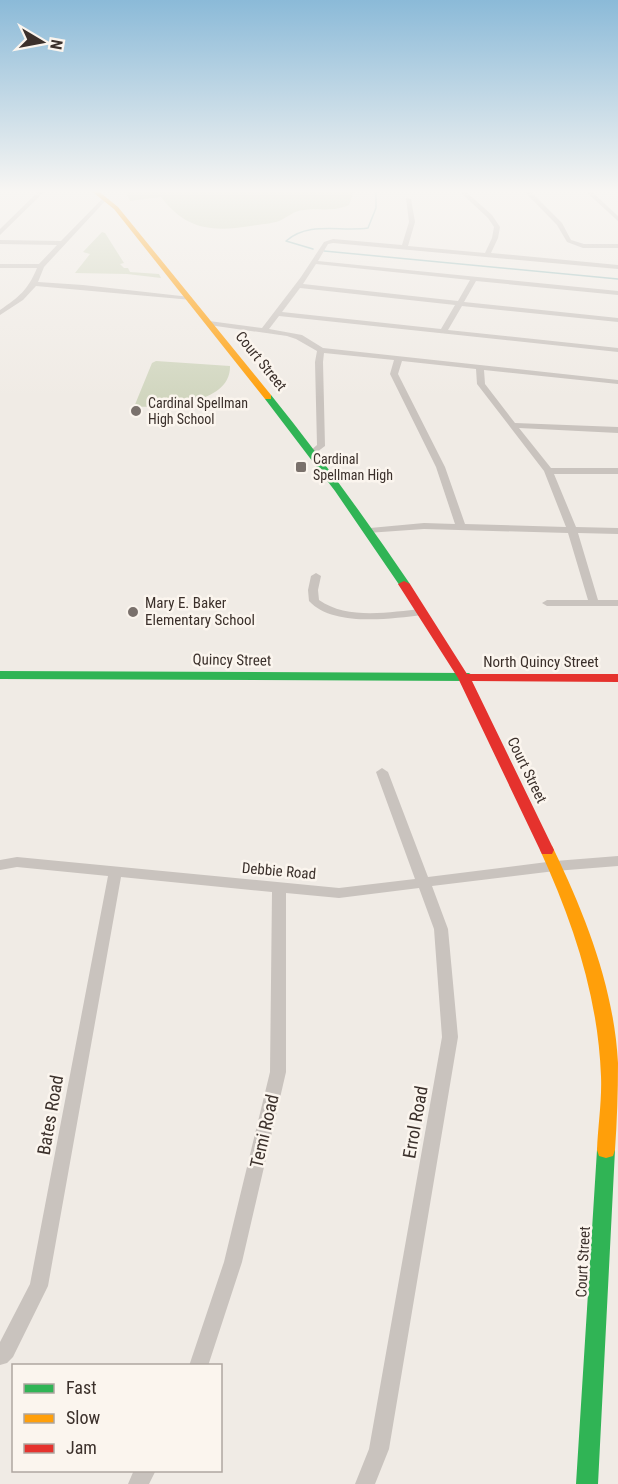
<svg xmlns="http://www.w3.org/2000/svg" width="618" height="1484" font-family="'Roboto Condensed',sans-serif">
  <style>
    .green { fill: #d1d6bf }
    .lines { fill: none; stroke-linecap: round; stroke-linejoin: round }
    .stream { stroke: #a1c2c1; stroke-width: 1.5 }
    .street { fill: #c9c3be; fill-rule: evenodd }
    .fast { fill: #30b455; fill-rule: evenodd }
    .slow { fill: #ff9f0a; fill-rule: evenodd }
    .jam { fill: #e5322d; fill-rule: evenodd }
    .poi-dot { fill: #7a716c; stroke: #fbf5ee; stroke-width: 2 }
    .labels { text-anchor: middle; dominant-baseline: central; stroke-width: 5; stroke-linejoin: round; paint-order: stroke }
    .far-poi-label { font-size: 14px; fill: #3b302b; stroke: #fbf5ee; text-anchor: start }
    .street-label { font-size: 15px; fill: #3b302b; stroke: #fbf5ee }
    .poi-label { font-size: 15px; fill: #3b302b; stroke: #fbf5ee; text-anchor: start }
    .near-street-label { font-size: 18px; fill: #3b302b; stroke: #fbf5ee }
  </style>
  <rect width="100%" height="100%" fill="#f0ebe5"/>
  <path class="green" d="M125,190H357L354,191L349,205C334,212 320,208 304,210C293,211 288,217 279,221C271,224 260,224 251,226C212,232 186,230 161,197L130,201Z
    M102,232L105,233L124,263L120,264L124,268H128L130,272L159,274L161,278L127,274L75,273L90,254L83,252Z
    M156,361L230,366C231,405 162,407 134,407L152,363Z"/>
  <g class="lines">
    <path class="stream" d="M313,249L286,241C309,221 340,232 368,228L376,208V190
      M324,251L618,279"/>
    <path class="street" d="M40,190H46L0,235V229Z
      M458,190H464L492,215L500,227L498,238L491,253L618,265V269L333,243L328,244L318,261L618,291V295L476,281L464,302L618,318V322L462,306L448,330L618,348V352L279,316L269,329L302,335L323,348L618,380V384L484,370L485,384L515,423L618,427V433L519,428L551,468H618V474H554L576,527L618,528V534L578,533L598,600H618V606H547L542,603L547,600H588L568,533L424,529L367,533L365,531L370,528L424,523L455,524L436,467L390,374L394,360L324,353L323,362L325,446L313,455L309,452L317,445L315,362L317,351L296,339L287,336L209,325L205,323L209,321L262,328L301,277L324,242L333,239L402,245L409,222L406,198L411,199L415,222L408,246L485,253L492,238L494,227L488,218ZM316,264L470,280L458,301L303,284ZM300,288L455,305L441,329L282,312ZM402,361L476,369L477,384L544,471L566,527L465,524L445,467L398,374Z
      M523,190H529L562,223L571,240L584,244H618V248H583L567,242L557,225Z
      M584,190H590L618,216V221Z
      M105,196L107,199L44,267L38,282L83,285L190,297L192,298V300L36,286L23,300L0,315V310C19,297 28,290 37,268H0V264H39L57,245L0,244V240L61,241Z
      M316,573L321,576L318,590L319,600C347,620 390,612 422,609L427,612L422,615C390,619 333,627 309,601L308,590L311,576Z
      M382,768L388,772L428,877L555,861L618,856V866L555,871L432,886L448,929L458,1037L389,1449L375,1484H355L369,1449L442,1037L434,929L419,888L339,898L286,893V1072L242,1262L208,1366H189L224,1262L270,1072L272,892L121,877L48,1286L13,1357L7,1363L0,1365V1342L30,1284L108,876L17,867L0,870V860L17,857L339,888L415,879L376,772Z
      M134,1470H156L149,1484H128Z"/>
    <path class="fast" d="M265,395H271C320,456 366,519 410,584L408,586H400L335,491L265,399Z
      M0,671L469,673L475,677L469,681L0,679Z
      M606,1142L613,1144L615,1150L598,1484H576L597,1150L599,1144Z"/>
    <path class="slow" d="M90,190H97L118,207L271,395V399H265L114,209Z
      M547,845L552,846L554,850C586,917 614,988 618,1063C618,1092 617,1121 615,1150L613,1156L606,1158L599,1156L597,1150C598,1125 602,1101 601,1076C598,996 573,922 540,850L542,846Z"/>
    <path class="jam" d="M404,581L410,584L467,674H618V682L472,681L554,850L552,854H542L540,850L458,678L398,584Z"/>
  </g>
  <linearGradient id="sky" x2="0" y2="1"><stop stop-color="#8bbad8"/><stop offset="0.48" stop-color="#f8f6f3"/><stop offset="1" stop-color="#f8f6f3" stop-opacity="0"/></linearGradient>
  <rect width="618" height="398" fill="url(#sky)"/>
  <g class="poi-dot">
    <circle cx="136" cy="411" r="6"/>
    <rect x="295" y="461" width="12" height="12" rx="3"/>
    <circle cx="133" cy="612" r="6"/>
  </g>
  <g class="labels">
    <g class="far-poi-label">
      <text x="148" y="403">Cardinal Spellman<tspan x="148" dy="16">High School</tspan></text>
      <text x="313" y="459">Cardinal<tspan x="313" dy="16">Spellman High</tspan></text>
    </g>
    <g class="street-label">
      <text transform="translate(261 361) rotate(51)">Court Street</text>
      <text transform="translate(232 660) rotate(1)">Quincy Street</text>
      <text x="541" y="662">North Quincy Street</text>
      <text transform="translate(527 770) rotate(64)">Court Street</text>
      <text transform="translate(279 871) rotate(5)">Debbie Road</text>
      <text transform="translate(583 1262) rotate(-87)">Court Street</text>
    </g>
    <g class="poi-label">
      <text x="145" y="603">Mary E. Baker<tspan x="145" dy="17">Elementary School</tspan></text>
    </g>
    <g class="near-street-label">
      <text transform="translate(50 1115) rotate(-80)">Bates Road</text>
      <text transform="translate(415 1122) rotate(-80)">Errol Road</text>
      <text transform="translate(264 1131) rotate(-77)">Temi Road</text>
    </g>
  </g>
  <rect x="12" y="1364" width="210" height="108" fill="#fbf5ee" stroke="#aea6a0" stroke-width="1.5"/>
  <rect x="24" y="1384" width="30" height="9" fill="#30b455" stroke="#aea6a0" stroke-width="1.5"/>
  <text x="66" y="1394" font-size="18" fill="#3b302b">Fast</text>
  <rect x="24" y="1414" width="30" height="9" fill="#ff9f0a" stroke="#aea6a0" stroke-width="1.5"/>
  <text x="66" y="1424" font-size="18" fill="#3b302b">Slow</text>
  <rect x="24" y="1444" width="30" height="9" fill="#e5322d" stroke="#aea6a0" stroke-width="1.5"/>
  <text x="66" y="1454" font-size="18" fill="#3b302b">Jam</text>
  <g transform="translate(42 42) rotate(100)" stroke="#fbf5ee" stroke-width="4.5" paint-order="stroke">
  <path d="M0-4.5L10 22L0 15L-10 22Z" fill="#3b302b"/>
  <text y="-9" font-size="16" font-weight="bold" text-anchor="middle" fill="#3b302b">N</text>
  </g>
</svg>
